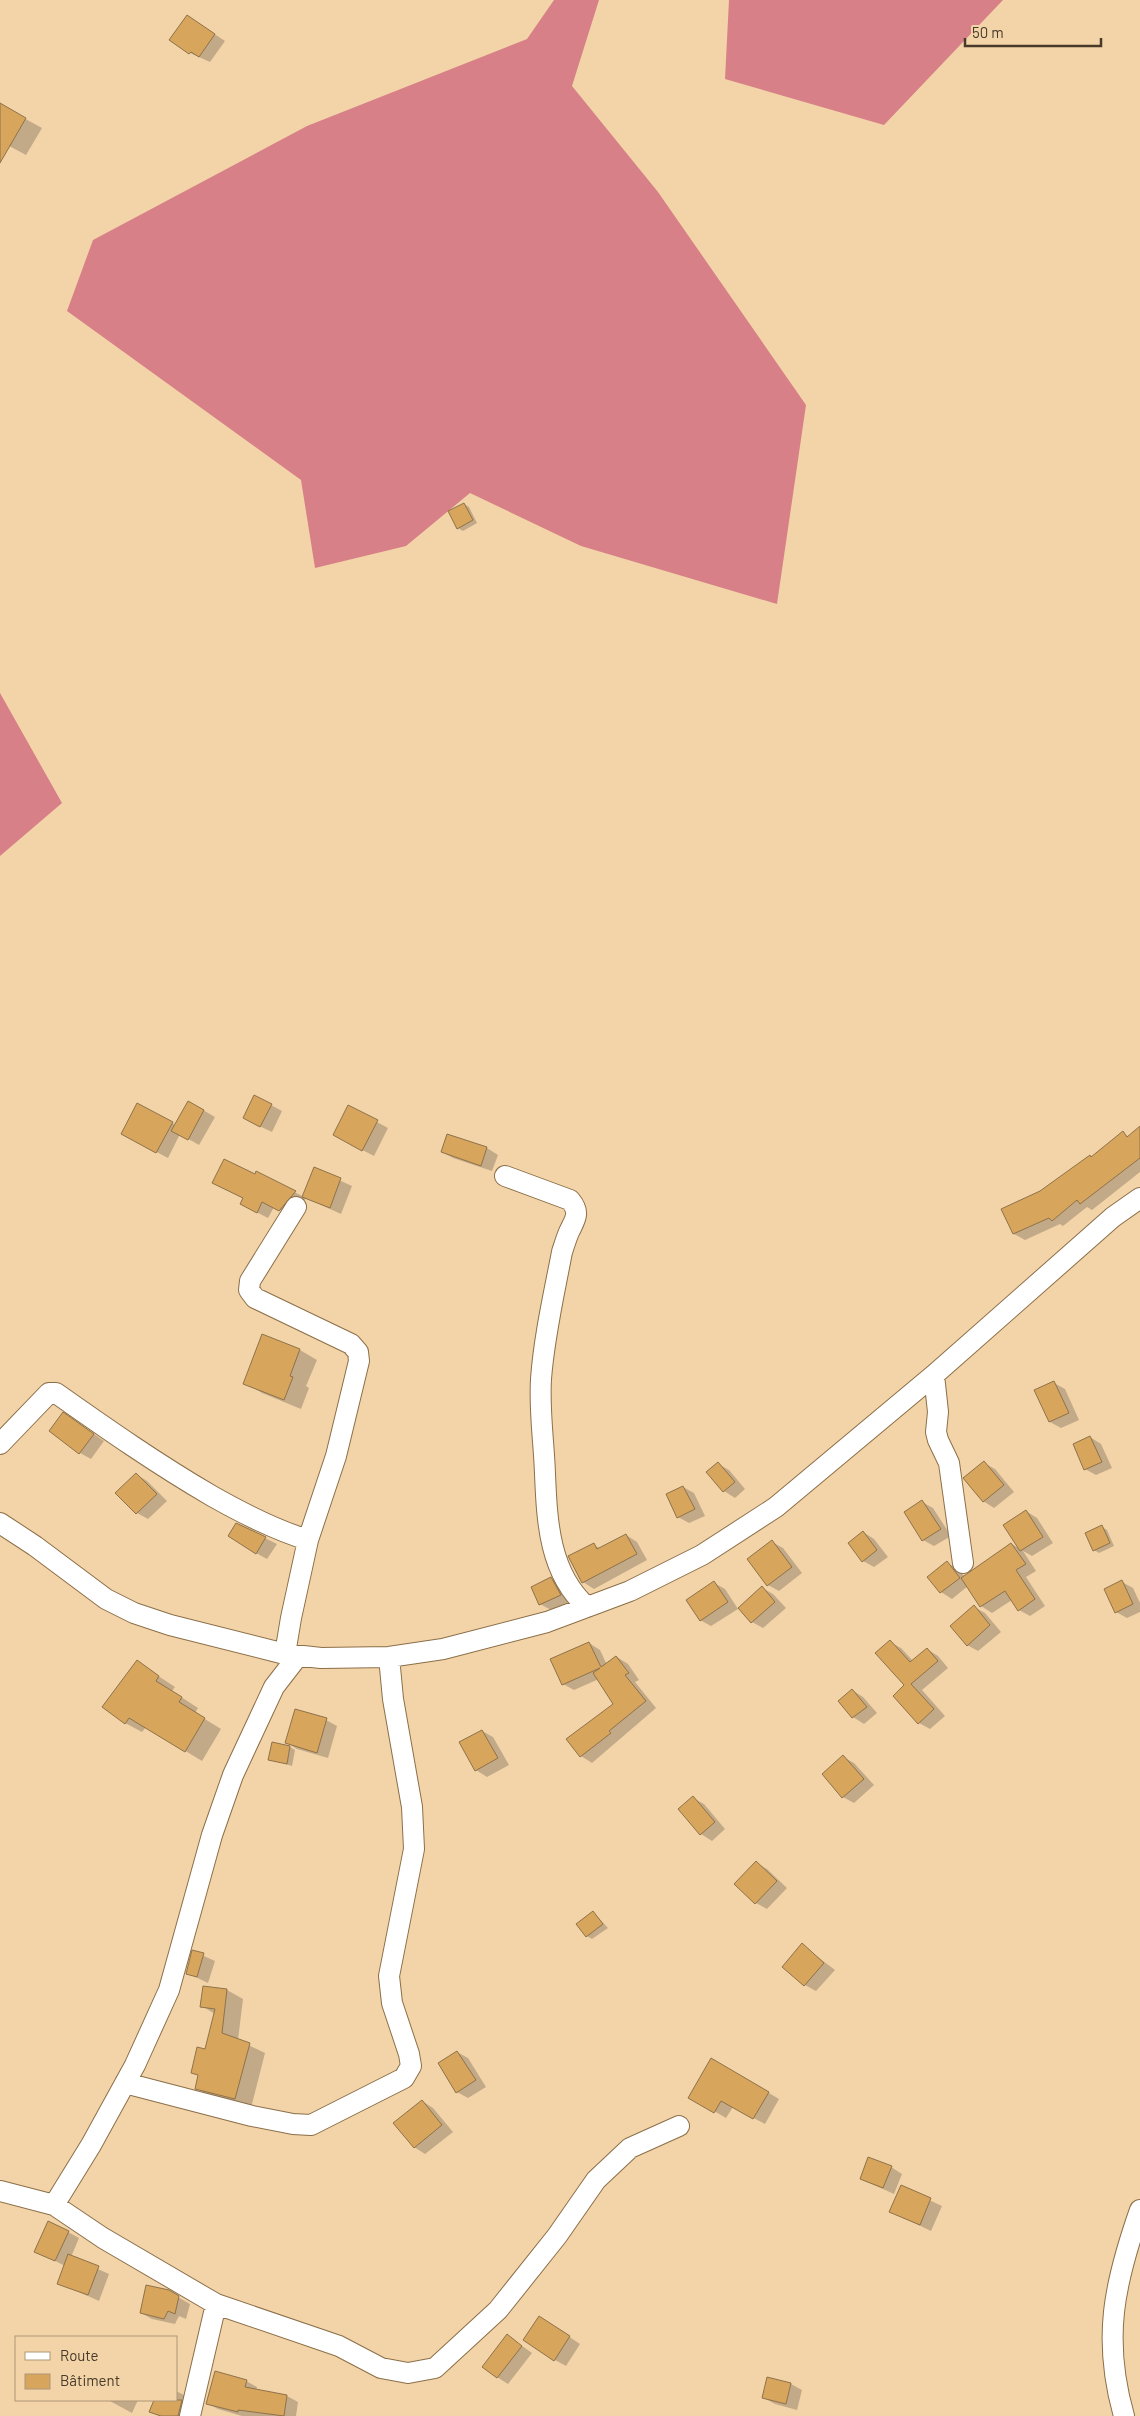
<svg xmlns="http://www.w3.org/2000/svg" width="1140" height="2416" font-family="Barlow,sans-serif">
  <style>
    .forest { fill: #d78087 }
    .shadow { fill: #0003 }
    .building { fill: #d7a55c; stroke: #8e724a }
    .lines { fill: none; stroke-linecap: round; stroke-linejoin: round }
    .street-casing { stroke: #8b6f48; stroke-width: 22 }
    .street { stroke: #fff; stroke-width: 20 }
  </style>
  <rect width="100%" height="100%" fill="#f3d4a9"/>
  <path class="forest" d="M554,0H599L572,86L658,192L806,405L777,604L581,546L470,493L406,546L315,568L301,480L67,311L93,240L307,126L527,39Z
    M729,0H1003L884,125L725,79Z
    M0,693L62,803L0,856Z"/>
  <path class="shadow" d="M198,23L225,41L210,62L190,53Z
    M0,105L42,128L26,155L0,141Z
    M464,504L469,507L477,523L463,531L458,528Z
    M189,1102L215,1117L199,1145L180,1134L168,1158L134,1140L138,1105L176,1125Z
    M271,1105L282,1111L272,1132L255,1124Z
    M349,1107L388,1128L374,1156L345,1141Z
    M1140,1128V1172L1092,1210L1087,1207L1063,1226L1060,1224L1025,1240L1014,1234L1040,1193L1090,1156L1092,1158L1123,1133L1129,1137Z
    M448,1135L487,1148L498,1155L492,1171L453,1158L442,1152Z
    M315,1169L352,1186L341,1214L306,1198L291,1216L274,1207L268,1218L252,1210L244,1199L225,1189L255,1176L257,1173L304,1197Z
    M263,1336L300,1350L317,1360L306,1386L309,1388L301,1409L262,1393L245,1383Z
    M1054,1383L1065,1389L1079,1420L1061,1428L1050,1422L1036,1391Z
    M74,1420L104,1441L91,1459L80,1453Z
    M1090,1437L1101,1444L1112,1468L1096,1475L1085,1469Z
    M984,1463L995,1469L1014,1492L994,1508L983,1501Z
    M718,1464L729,1470L745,1489L735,1498L724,1491L708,1472Z
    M136,1474L147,1481L167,1501L148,1519L137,1513Z
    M683,1487L694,1493L705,1516L689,1523L678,1517Z
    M922,1502L933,1508L951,1536L934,1546L923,1540Z
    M1026,1511L1037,1518L1053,1543L1032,1556L1023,1551L1036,1571L1026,1577L1045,1606L1030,1616L1019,1610L1012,1600L992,1613L981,1606L968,1586L952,1599L941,1592L929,1577L947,1563L958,1569L965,1577L1012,1544L1020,1549Z
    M237,1524L277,1544L267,1559L256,1553Z
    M1102,1527L1107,1530L1114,1546L1099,1553L1094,1550Z
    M863,1532L874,1539L888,1557L874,1567L863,1561Z
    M626,1535L637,1542L647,1560L594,1589L583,1582L594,1545L601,1549Z
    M772,1542L783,1548L802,1573L779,1591L768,1585Z
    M551,1579L562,1585L571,1601L551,1610L540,1604Z
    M1122,1582L1133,1588L1140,1603V1612L1127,1618L1116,1612Z
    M714,1583L725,1589L738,1609L711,1626L700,1620Z
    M762,1588L773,1594L786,1608L763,1628L752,1622Z
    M974,1607L985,1613L1001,1632L978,1651L967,1645Z
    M890,1642L901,1648L913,1661L927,1649L938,1656L948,1668L922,1690L945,1716L930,1729L919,1723Z
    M589,1643L600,1650L607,1665L617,1657L628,1664L639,1680L635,1682L656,1708L592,1763L581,1756L568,1740L614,1704L599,1679L574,1690L563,1684Z
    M137,1662L175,1687L172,1691L198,1708L195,1713L221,1729L202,1761L146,1727L142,1732L125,1723Z
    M852,1690L863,1697L877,1713L864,1724L853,1717Z
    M326,1720L337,1726L328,1758L297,1749L286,1742Z
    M482,1731L493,1737L509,1765L487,1777L476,1770Z
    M290,1747L295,1750L292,1766L269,1759Z
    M843,1757L854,1763L874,1785L854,1803L843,1797Z
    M693,1798L704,1804L725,1829L712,1841L701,1834Z
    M756,1863L767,1869L787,1888L767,1909L756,1903Z
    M593,1912L608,1928L592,1939L587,1936Z
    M802,1945L835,1970L816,1991L805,1985Z
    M193,1951L215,1961L208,1983L187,1973Z
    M204,1987L227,1990L243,1999L238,2040L265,2053L251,2108L212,2097L196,2088L199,2076L192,2072L206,2051L215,2014L202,2006Z
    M457,2052L468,2058L486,2087L468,2098L457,2092Z
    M712,2060L779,2099L765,2124L733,2107L726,2118L690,2097Z
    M422,2101L433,2108L453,2132L425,2154L414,2147Z
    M891,2167L902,2174L894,2194L861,2179Z
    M901,2187L942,2206L931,2231L891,2212Z
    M68,2232L79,2238L71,2257L109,2274L99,2301L59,2283L65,2266L36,2251Z
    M169,2292L190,2304L186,2319L179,2316L175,2324L152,2319L141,2313Z
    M550,2324L580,2344L566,2366L555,2360Z
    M508,2336L532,2353L508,2384L497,2377Z
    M768,2378L791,2384L802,2390L797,2410L775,2404L764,2398Z
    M246,2381L257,2387L256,2391L287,2396L298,2402L296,2416H242L218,2409L207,2403Z
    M176,2391L194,2400L190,2416H159L151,2411L155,2400H176Z
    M108,2400H138L132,2413Z"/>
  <path class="building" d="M187,15L215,34L199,57L191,52L189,54L169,40Z
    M0,103L26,118L0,163Z
    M464,503L473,520L457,529L448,511Z
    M254,1095L272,1104L260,1127L243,1118Z
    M188,1101L204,1110L188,1140L171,1131Z
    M137,1103L173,1122L156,1153L121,1134Z
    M348,1105L378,1120L362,1151L333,1135Z
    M1140,1126V1158L1080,1204L1077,1200L1052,1221L1049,1218L1013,1234L1001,1209L1040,1191L1090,1155L1091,1157L1123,1131L1127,1137Z
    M447,1134L487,1147L481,1166L441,1152Z
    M224,1159L255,1174L256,1171L296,1191L279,1211L262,1202L257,1213L240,1204L243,1198L212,1183Z
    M314,1167L341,1178L330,1208L302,1197Z
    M262,1334L300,1349L290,1376L293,1377L284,1400L243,1384Z
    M1054,1381L1069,1413L1049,1422L1034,1390Z
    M63,1412L94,1434L79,1454L49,1431Z
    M1090,1436L1102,1462L1084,1470L1073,1444Z
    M984,1461L1004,1485L983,1502L963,1478Z
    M718,1462L735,1482L723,1492L706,1472Z
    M136,1473L157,1494L136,1514L115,1493Z
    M683,1486L695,1509L677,1518L666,1494Z
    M922,1500L941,1529L922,1541L904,1512Z
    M1026,1510L1043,1537L1020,1551L1003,1525Z
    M236,1523L266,1537L256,1554L228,1536Z
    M1102,1525L1110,1543L1093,1551L1085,1533Z
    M863,1531L877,1550L862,1562L848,1543Z
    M626,1534L637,1554L582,1583L568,1556L594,1543L597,1549Z
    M772,1540L792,1567L767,1586L747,1559Z
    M1011,1543L1026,1564L1016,1570L1035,1599L1018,1611L1005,1591L980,1607L961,1578Z
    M947,1561L960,1578L940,1593L927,1577Z
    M551,1577L561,1595L539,1605L531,1587Z
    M1122,1580L1133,1604L1115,1613L1104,1589Z
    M714,1581L728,1602L700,1621L686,1600Z
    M762,1586L775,1602L751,1623L738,1608Z
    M974,1605L990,1625L967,1646L950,1626Z
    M890,1640L910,1662L927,1648L938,1661L911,1684L934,1709L918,1724L893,1696L904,1685L875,1653Z
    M589,1642L601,1667L616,1656L629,1673L625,1675L646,1701L609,1731L611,1733L580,1757L566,1739L613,1704L593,1673L600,1668L562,1685L550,1659Z
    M137,1660L159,1676L156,1681L182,1697L179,1702L205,1718L185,1752L129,1718L125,1724L102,1707Z
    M852,1689L867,1707L852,1718L838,1701Z
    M295,1709L327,1718L317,1753L285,1743Z
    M482,1730L498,1758L475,1771L459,1742Z
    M272,1742L290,1746L287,1764L268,1760Z
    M843,1755L864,1779L842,1798L822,1774Z
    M693,1796L715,1822L700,1835L678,1809Z
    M756,1861L777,1881L755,1904L734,1884Z
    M593,1911L603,1924L586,1937L576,1924Z
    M802,1943L824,1963L804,1986L782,1967Z
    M192,1950L204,1953L197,1977L186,1974Z
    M203,1986L227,1989L222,2033L250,2043L235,2099L195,2089L198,2075L191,2073L197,2047L205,2049L215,2009L200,2007Z
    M457,2051L476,2080L456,2093L438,2063Z
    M711,2058L769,2092L753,2119L721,2101L714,2113L688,2098Z
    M422,2100L442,2125L414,2148L393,2123Z
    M868,2157L892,2166L883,2188L860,2179Z
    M901,2185L931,2198L920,2225L889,2212Z
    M48,2221L69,2231L55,2261L34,2252Z
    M68,2254L99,2266L88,2295L57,2284Z
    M146,2285L169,2290L179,2296L175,2314L168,2311L164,2319L140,2313Z
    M539,2316L570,2336L554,2361L523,2340Z
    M507,2334L522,2346L497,2378L482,2367Z
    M215,2371L247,2380L245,2387L287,2395L284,2416L238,2410V2412L206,2404Z
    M767,2377L791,2383L786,2404L762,2398Z
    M154,2400H182L178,2416H161L149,2412Z"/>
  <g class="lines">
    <g class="street-casing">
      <path id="street" d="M505,1176L570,1200C581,1213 575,1219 569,1232C566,1239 564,1246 562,1252C554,1294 544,1337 541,1379C539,1412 544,1442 545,1474C547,1521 549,1573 587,1607
        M934,1375L938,1412L936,1432L938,1440L949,1463L963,1563
        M0,1444L49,1393H56C107,1429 157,1464 212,1496C242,1513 275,1530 308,1540
        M0,1523L35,1546L106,1599L134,1613L170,1625L285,1654L321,1658L389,1657L443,1649L547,1622L630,1591L702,1555L776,1507L934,1375L1113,1217L1140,1198
        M285,1654L291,1618L308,1540L336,1456L359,1361L358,1352L351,1344L255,1298L249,1290L250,1281L296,1207
        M125,2083L252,2116L293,2124L311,2125L404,2078L411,2066L409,2054L392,2003L389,1976L414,1849L412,1807L393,1699L389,1657
        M0,2191L54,2205L103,2238L216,2304L339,2346L381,2368L408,2373L435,2368L498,2310L557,2236L596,2180L630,2148L679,2126
        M54,2205L91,2145L135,2065L169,1990L212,1835L233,1775L274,1687L298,1656
        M190,2416L216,2304
        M1124,2416C1102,2339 1114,2284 1140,2210"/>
    </g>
    <use href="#street" class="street"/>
  </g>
  <rect x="15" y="2336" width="162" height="65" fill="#f3d4a9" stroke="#ae9676"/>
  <rect x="25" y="2352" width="25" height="8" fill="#ffffff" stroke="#ae9676"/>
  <text x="60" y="2361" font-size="15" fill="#473a29">Route</text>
  <rect x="25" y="2374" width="25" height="15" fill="#d7a55c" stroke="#ae9676"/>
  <text x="60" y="2386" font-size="15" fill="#473a29">Bâtiment</text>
  <path d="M965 38v8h136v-8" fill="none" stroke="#473a29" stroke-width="2.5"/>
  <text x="972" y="38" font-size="15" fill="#473a29" stroke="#f3d4a9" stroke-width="4" paint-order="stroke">50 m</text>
</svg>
